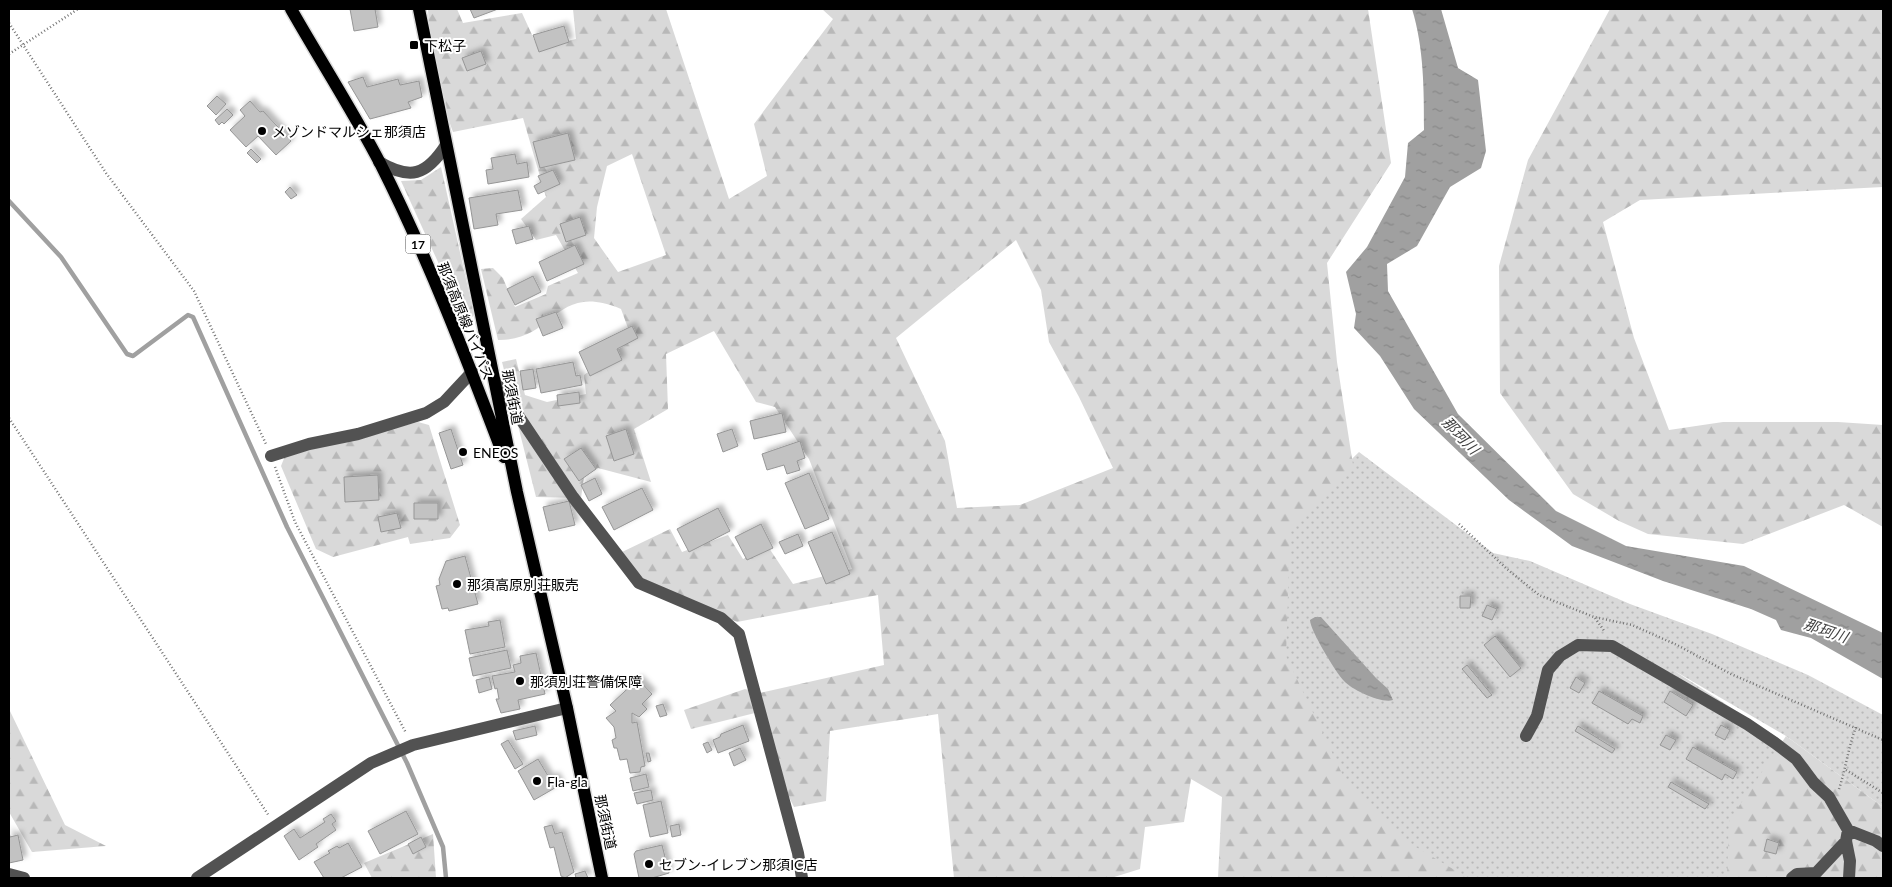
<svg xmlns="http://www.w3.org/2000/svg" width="1892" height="887" font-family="Lato,'Noto Sans JP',sans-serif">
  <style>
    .grass { fill: url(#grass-dots) }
    .forest { fill: url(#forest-firs); fill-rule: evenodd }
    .water { fill: url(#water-ripples) }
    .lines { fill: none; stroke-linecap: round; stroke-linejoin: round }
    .stream { stroke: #a0a0a0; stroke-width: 4.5 }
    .building { fill: #c2c2c2; stroke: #969696; filter: url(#shadow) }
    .major-casing { stroke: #dbdbdb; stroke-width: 15 }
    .path { stroke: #747474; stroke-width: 2.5; stroke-dasharray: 1 2.5; stroke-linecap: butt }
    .minor { stroke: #525252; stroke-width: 12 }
    .major { stroke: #000; stroke-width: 12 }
    .poi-dot { fill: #000; stroke: #fff; stroke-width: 2 }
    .labels { text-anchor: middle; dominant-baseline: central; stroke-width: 4; stroke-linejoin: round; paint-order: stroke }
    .shield { fill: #fff; stroke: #4c4c4c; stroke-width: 1 }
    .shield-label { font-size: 12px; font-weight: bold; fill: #000 }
    .poi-label { font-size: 14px; fill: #000; stroke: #fff; text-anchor: start }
    .street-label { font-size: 14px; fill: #000; stroke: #fff }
    .water-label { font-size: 15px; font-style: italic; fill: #414141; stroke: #fff }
  </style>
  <defs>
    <pattern id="grass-dots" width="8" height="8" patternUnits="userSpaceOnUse" patternTransform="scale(1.25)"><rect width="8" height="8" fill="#d9d9d9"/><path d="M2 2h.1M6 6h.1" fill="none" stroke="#b8b8b8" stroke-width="1.8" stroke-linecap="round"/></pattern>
    <pattern id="forest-firs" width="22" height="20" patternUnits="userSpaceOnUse" patternTransform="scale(1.25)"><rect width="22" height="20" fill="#d9d9d9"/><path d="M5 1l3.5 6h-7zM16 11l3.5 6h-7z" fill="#b8b8b8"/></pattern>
    <pattern id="water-ripples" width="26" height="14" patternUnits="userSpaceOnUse" patternTransform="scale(1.25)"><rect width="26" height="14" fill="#a0a0a0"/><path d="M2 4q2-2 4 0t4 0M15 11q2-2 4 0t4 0" fill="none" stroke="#888"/></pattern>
    <filter id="shadow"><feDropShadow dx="4" dy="-4" stdDeviation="2.5" flood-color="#0004"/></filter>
  </defs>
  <rect width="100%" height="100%" fill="#fff"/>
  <path class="grass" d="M1359,452L1493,553L1530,561L1630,604L1712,634L1808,675L1883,715V807L1786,736L1673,670L1792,747L1733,878H1453L1399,846L1341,790L1277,651L1282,527Z"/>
  <path class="forest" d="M428,9H457L463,23L522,13L538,48L576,39L573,9H666L729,199L767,176L754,124L833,19L822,9H1368L1391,163L1327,263L1337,362L1353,465L1290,531L1286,656L1347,784L1404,840L1468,878H1218L1222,797L1191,779L1184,822L1145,827L1140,869L1111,878H954L938,714L830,731L826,801L794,807L783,785L763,711L691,729L684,710L745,689L760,693L884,665L878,595L737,622L642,579L622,552L670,529L682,552L728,535L743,559L769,548L793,584L852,569L809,459L775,407L756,402L714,331L666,354L668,409L634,429L651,482L598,468L584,477L581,498L536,497L502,362L516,359L525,395L547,402L586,394L584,375L632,339L621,309C554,281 556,341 498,340L481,269L493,268L503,278L515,307L546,294L548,286L578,273L556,235L536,240L521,219L546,197L523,118L453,132C438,93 429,51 428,9ZM632,154L666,255L618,272L594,238L597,207L607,166ZM1016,240L1041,290L1049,342L1079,397L1113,468L1020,505L957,508L945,441L896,338Z
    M1610,9H1883V187L1640,200L1603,222L1634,338L1669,430L1723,422H1838L1883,425V527L1844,505L1743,544L1648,534L1619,521L1573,494L1500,393L1499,266L1528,160Z
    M441,167L474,315L468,321L464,319L401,181L421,180Z
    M418,422L429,425L460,525L450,538L410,544L408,537L333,557L316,549L281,466L285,456Z
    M9,709L65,825L106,846L32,852L9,812Z
    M1786,736L1883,807V878H1727L1729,821Z
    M433,834L436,878H372L364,863Z"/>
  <path class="water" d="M1412,9H1441L1458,68L1478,80L1486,151L1481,168L1450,187L1417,246L1387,264L1388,291L1458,414L1556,511L1626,546L1744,566L1883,633V679L1811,638L1781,630L1776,620L1751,609L1663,581L1572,546L1509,500L1414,409L1380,356L1354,328L1356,314L1346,272L1367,247L1405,177L1408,143L1424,130C1424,90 1424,48 1412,9Z
    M1315,617H1321L1376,678L1388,689L1393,700C1382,704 1352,690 1344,681C1336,673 1310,630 1310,620Z"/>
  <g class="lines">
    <path class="stream" d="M9,201L61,257L127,354L133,356L188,315L193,317L287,527L407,763L443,847L446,878"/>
  </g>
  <path class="building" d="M350,9H375L378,27L354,31Z
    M470,9H498L474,18Z
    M564,26L569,42L539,52L533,35Z
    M481,51L486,64L467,71L462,58Z
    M363,77L367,87L398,79L400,85L419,81L422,97L408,102L411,108L370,119L348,82Z
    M217,96L226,104L216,115L207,106Z
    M250,101L260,112L263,111L291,141L276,155L258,136L246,147L230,130L245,116L240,110Z
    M227,109L233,115L224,124L222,122L219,125L215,120Z
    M568,133L575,160L540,168L533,142Z
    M251,149L261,159L257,163L247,153Z
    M515,154L517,164L527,162L529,177L488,184L486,170L493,169L491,158Z
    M553,170L560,184L538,194L534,186L541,182L538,176Z
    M290,187L297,195L291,199L285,192Z
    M518,190L522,210L496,214L498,225L474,229L469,198Z
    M580,217L586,235L566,242L560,224Z
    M529,226L533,239L516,244L512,230Z
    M575,245L584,264L547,281L539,262Z
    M533,276L541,292L515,305L507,289Z
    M556,312L563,328L543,336L536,319Z
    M632,326L638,338L617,349L622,360L590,376L579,352Z
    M573,362L576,376L580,375L582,385L541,393L536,369Z
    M533,369L536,388L523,390L520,371Z
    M579,392L580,403L558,406L557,395Z
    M782,413L786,432L754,439L750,421Z
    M451,429L463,465L451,469L439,433Z
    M626,429L634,454L614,461L606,436Z
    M732,429L738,446L723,452L717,434Z
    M800,441L805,458L797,461L800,470L787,474L784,465L767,470L762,454Z
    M581,448L596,469L579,481L564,459Z
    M809,473L829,519L805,529L785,483Z
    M378,475L379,500L345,502L344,477Z
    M595,478L602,494L589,501L581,485Z
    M642,488L653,510L614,530L602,507Z
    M569,501L575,525L549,531L543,507Z
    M414,503H438V519H414Z
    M718,508L730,531L689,552L677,529Z
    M397,513L401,528L381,532L378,517Z
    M761,524L773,548L747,560L735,537Z
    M832,532L850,574L826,584L808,542Z
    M798,534L803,546L785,554L779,542Z
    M465,556L478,604L449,611L448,608L442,609L436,586L440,585L439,579L446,561Z
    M1460,596H1471L1470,608H1460Z
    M1487,605L1497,609L1492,620L1482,616Z
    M500,620L505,647L470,654L465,630L489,626L488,622Z
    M1495,636L1521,668L1510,677L1484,645Z
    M507,650L511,668L473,676L469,658Z
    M536,653L545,694L518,700L520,709L501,713L496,699H499L497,688L495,689L492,676L515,672L513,665L521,663L520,656Z
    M1467,665L1492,695L1487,698L1462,669Z
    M489,677L492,689L479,693L476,680Z
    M1576,677L1585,683L1579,693L1570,688Z
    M638,679L652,694L642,704L647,709L639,717L632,713V723L637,722L645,766L641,767L640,772L630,773L627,759L620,760L617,748H614L612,740L616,738L614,727L606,718L616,711L610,705Z
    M1599,691L1643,716L1640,723L1632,719L1628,724L1592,703Z
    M1670,691L1693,705L1686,716L1664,702Z
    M663,704L667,715L660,717L656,706Z
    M743,725L749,741L718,753L713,740L720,737L721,734Z
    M1721,725L1730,730L1725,740L1715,735Z
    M535,726L537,735L516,740L513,731Z
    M1578,726L1615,749L1612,753L1575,731Z
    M1666,735L1676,740L1670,750L1660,745Z
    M508,740L523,764L515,769L501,744Z
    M708,742L712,750L707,753L703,744Z
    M1693,747L1737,772L1733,779L1725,774L1722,780L1686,759Z
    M740,748L746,760L734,766L729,753Z
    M646,753H649L651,761L648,762Z
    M538,759L550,779L555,776L560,785L534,800L518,771Z
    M646,774L649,787L633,791L630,778Z
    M1671,782L1709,804L1705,809L1668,787Z
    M651,790L653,800L637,804L634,793Z
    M661,801L668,833L650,837L643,805Z
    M406,811L418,834L380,854L368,831Z
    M331,814L336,821L332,824L336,830L316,844L318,847L299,860L284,836L294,829L300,838L325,822L323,819Z
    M679,824L681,835L672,837L670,826Z
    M552,825L555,834L562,832L574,872L565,878L561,876L554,847L550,848L544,827Z
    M9,831L10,837L18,835L23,860L9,863Z
    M421,837L426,847L413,854L408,844Z
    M1767,839L1779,843L1776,854L1764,851Z
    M348,843L362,867L341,878H324L314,862L330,853L328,851L337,846L339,848Z
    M662,845L669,873L652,878H639L634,854L636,851Z
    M585,871L588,878H576L575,874Z"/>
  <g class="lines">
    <g class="major-casing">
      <path id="major" d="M291,9C320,60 353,111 380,163C428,258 466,357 504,457
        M419,9L517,492L567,708L602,878"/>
    </g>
    <path class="path" d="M9,23L106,173L194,291L266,444
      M9,54L78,9
      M9,418L269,816
      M275,467L295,522L406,733
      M1459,524L1507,569L1539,595L1594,617L1632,625L1677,645L1731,674L1883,740
      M1595,618L1605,632
      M1846,770L1883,793
      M1839,789C1846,768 1848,748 1856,727"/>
    <path class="minor" d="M379,162C410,180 426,176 446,145
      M495,381L573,497L639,583L721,618L739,634L798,853L802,878
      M271,456L309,444L358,434L426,413L444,402L472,372
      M1526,736L1537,716L1548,670L1560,656L1578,645L1612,646L1747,724L1775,743L1796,759L1814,783L1829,797L1848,830L1876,841L1883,846
      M1846,841L1850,861L1849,878
      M9,874L24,878
      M197,878L371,763L413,745L567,708
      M1792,878L1797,874L1816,873L1846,841L1848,830"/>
    <use href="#major" class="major"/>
  </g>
  <g class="poi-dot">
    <rect x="409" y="40" width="10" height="10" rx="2.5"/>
    <circle cx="262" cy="131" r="5"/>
    <circle cx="463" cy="452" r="5"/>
    <circle cx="457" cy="584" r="5"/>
    <circle cx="520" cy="681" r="5"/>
    <circle cx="537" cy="781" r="5"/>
    <circle cx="649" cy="864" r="5"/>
  </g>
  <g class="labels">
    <rect class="shield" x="405.5" y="234.5" width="25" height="19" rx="4"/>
    <g class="shield-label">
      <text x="418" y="244">17</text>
    </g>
    <g class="poi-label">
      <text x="424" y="45">下松子</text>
      <text x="272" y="131">メゾンドマルシェ那須店</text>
      <text x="473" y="452">ENEOS</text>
      <text x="467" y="584">那須高原別荘販売</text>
      <text x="530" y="681">那須別荘警備保障</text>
      <text x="547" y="781">Fla-gla</text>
      <text x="659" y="864">セブン-イレブン那須IC店</text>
    </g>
    <g class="street-label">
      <text transform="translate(466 321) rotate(68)">那須高原線バイパス</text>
      <text transform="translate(513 397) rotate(79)">那須街道</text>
      <text transform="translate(606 822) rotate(78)">那須街道</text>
    </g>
    <g class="water-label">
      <text transform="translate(1461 435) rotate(46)">那珂川</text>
      <text transform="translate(1826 630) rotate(19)">那珂川</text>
    </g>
  </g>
  <rect width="1892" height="887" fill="none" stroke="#000000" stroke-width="20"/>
</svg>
